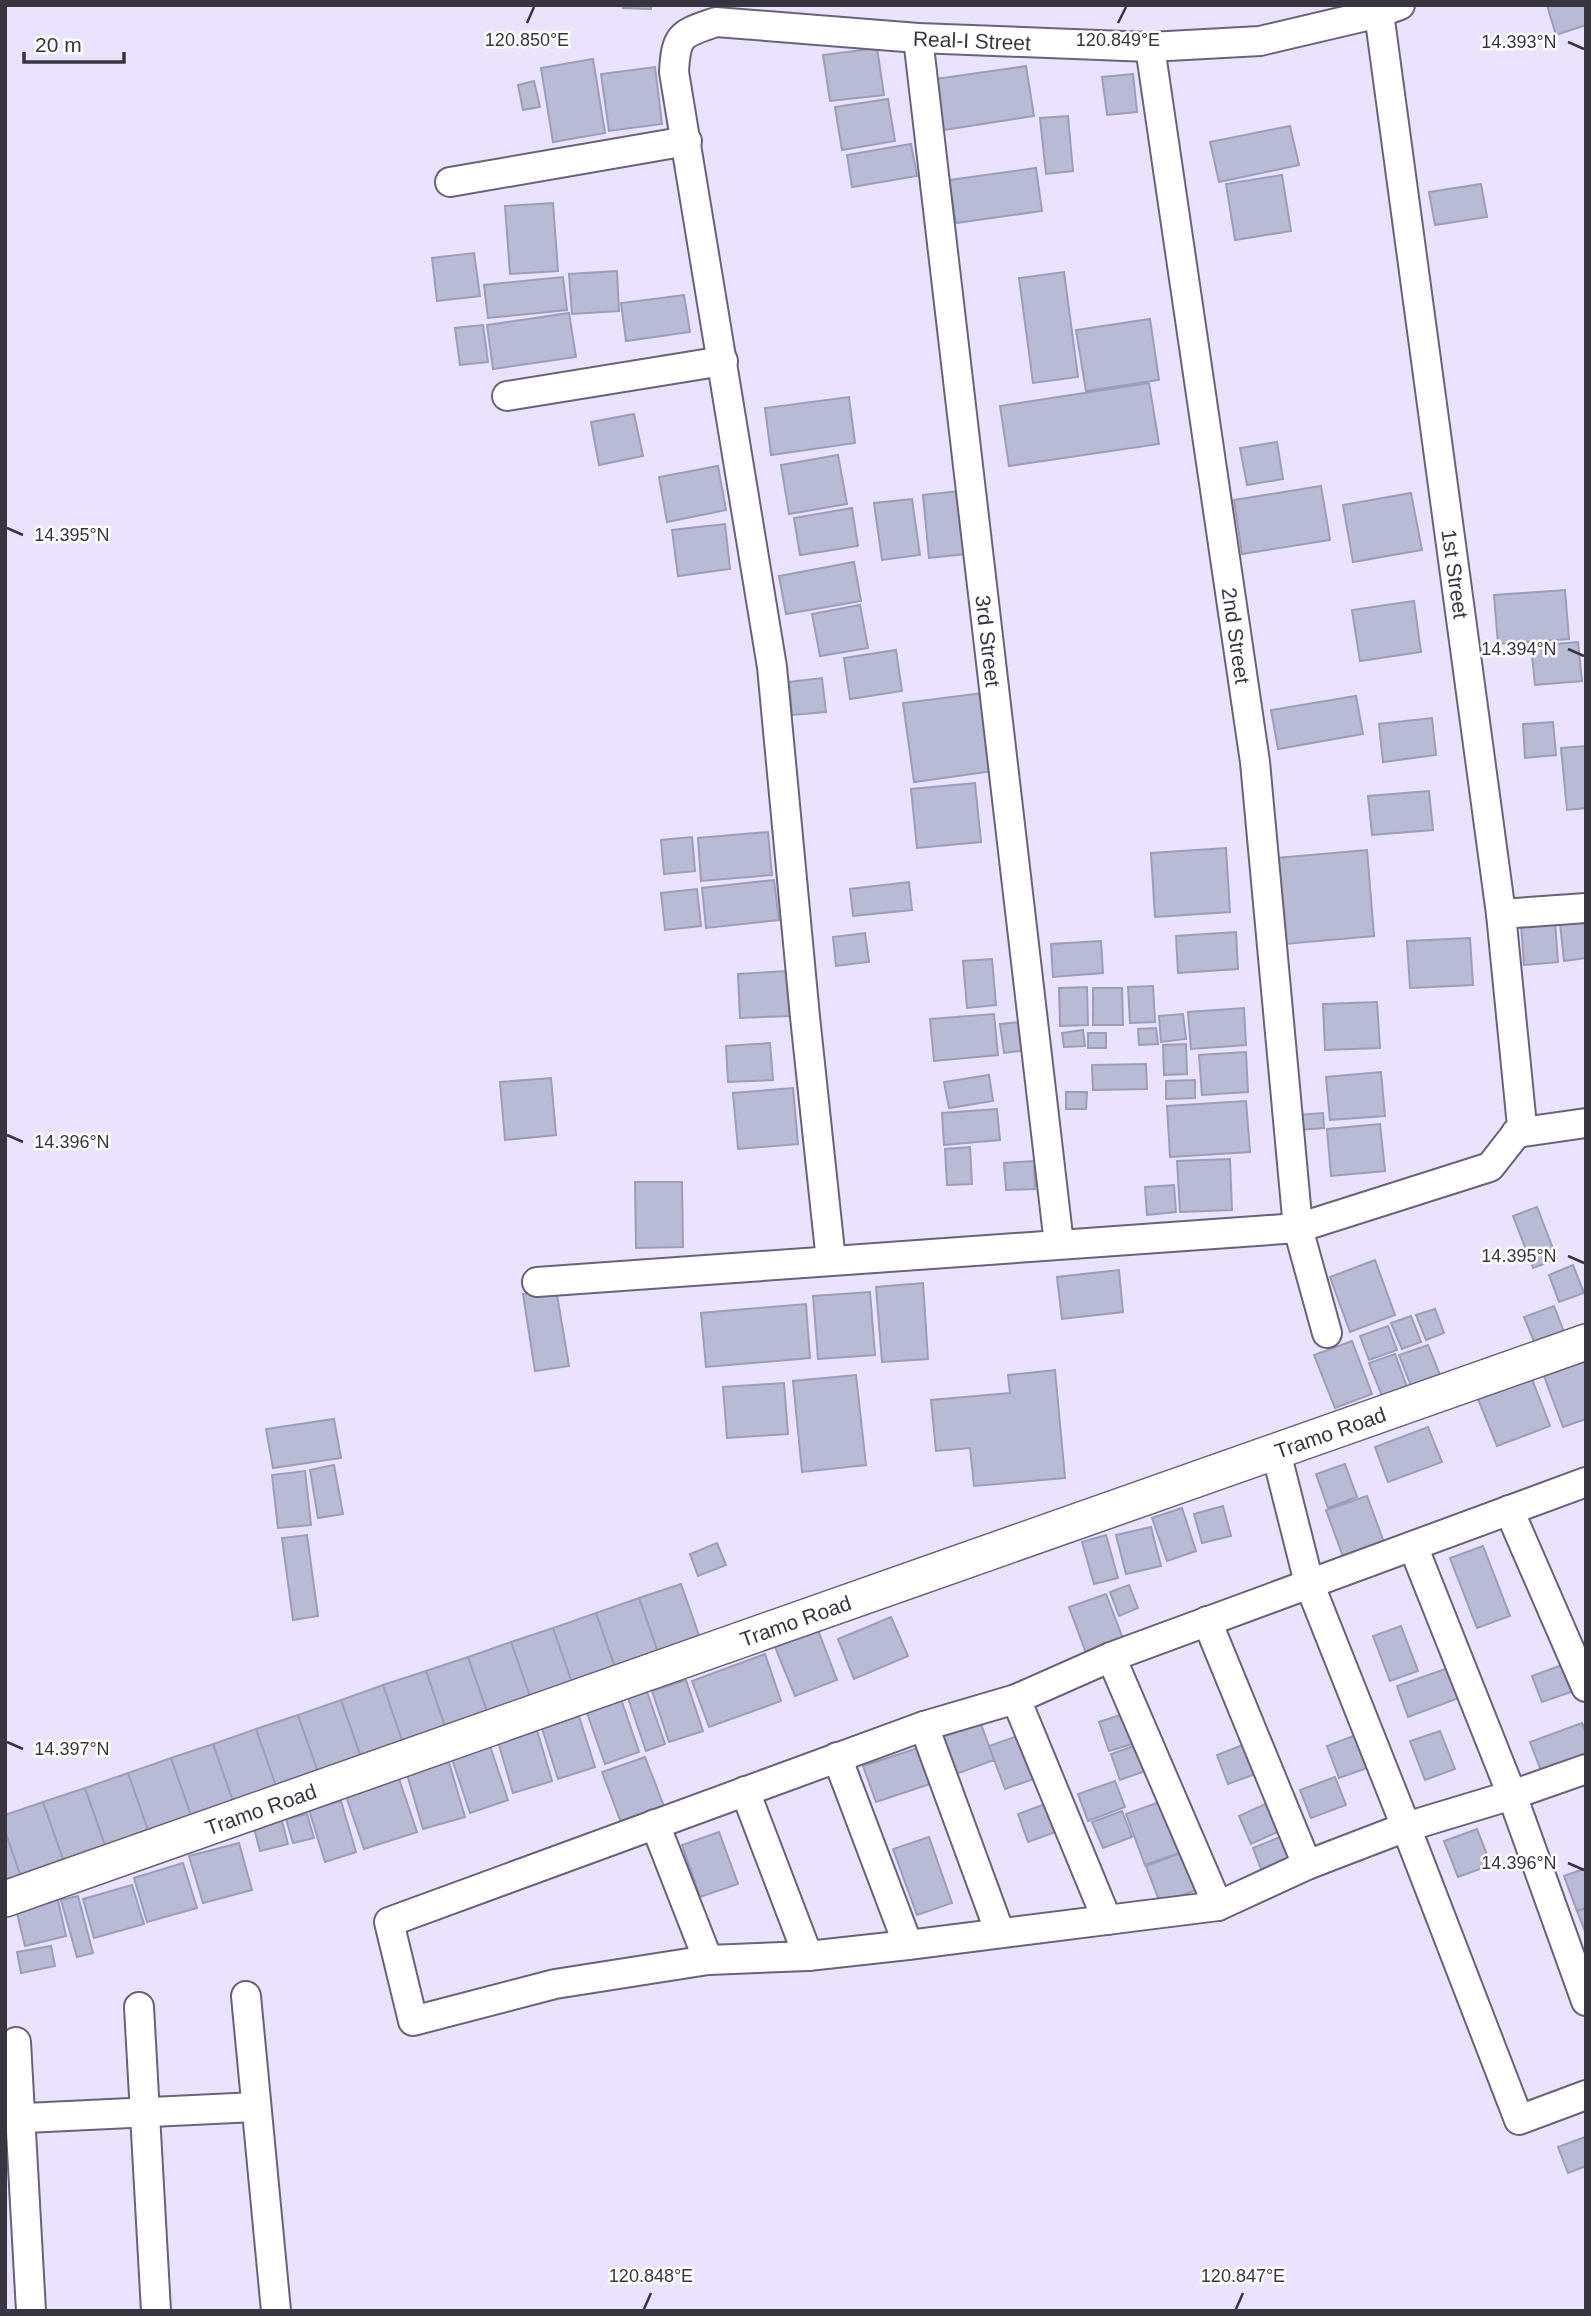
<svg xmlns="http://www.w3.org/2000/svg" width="1591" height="2316" font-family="Arial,sans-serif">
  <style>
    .building { fill: #b7bbd6; stroke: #9a9eb8; stroke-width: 2 }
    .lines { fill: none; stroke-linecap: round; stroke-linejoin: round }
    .minor-casing { stroke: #6a6279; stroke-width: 32 }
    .tertiary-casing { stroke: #6a6279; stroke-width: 38 }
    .minor { stroke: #fff; stroke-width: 28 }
    .tertiary { stroke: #fff; stroke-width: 35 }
    .ticks { fill: none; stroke: #393540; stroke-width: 2.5 }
    .labels { text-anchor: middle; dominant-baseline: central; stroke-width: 5; stroke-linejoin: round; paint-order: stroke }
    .street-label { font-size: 21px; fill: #393540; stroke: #fff }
    .ticks-label { font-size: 18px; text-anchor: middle; fill: #393540; stroke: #fff; stroke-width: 5; stroke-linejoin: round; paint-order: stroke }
  </style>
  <rect width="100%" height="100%" fill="#ebe2fd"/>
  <path class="building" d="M624,5H651V9L623,8Z
    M1547,5H1586V25L1556,35Z
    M877,48L884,95L830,101L823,55Z
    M593,59L605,133L553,142L541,68Z
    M1026,66L1034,116L943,130L935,79Z
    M655,67L662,124L609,131L601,74Z
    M1133,74L1137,112L1107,115L1102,77Z
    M534,81L540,107L523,110L518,85Z
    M888,99L895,141L842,150L835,107Z
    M1068,116L1073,171L1046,174L1040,118Z
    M1290,126L1299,165L1219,182L1210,142Z
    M911,144L917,176L852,187L847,155Z
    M1036,168L1042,211L956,223L949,180Z
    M1282,175L1291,231L1235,240L1226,184Z
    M1481,184L1487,217L1435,225L1429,192Z
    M553,203L558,271L510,274L505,206Z
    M474,253L480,296L437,301L432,258Z
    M617,271L619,311L572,314L569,274Z
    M1064,272L1078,377L1033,383L1019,278Z
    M563,277L567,310L488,318L484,285Z
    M684,295L690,332L626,341L621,303Z
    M569,313L576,357L493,369L487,325Z
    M1150,319L1159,380L1086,391L1076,330Z
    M483,325L488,362L460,365L455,328Z
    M1149,383L1159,444L1009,466L1000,406Z
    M849,397L855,443L771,455L765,408Z
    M634,414L643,456L599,465L591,422Z
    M1277,442L1283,479L1247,485L1240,448Z
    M838,455L847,504L789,514L781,465Z
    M718,466L726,510L667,522L659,477Z
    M1321,486L1330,540L1242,554L1234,500Z
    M969,490L975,553L929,558L923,495Z
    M1411,493L1422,550L1353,562L1343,505Z
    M912,499L920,555L882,560L874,503Z
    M852,508L858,546L800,555L794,518Z
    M725,524L730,569L678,576L672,530Z
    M854,562L861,601L786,614L779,576Z
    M1565,590L1569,639L1498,644L1494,595Z
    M1414,601L1421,652L1360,661L1352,610Z
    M860,605L868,648L820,656L812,614Z
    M1578,642L1582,681L1535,685L1531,646Z
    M896,650L902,691L850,699L844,658Z
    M822,678L826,712L792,715L789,682Z
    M990,692L1001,770L914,782L903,703Z
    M1356,696L1363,734L1278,749L1271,710Z
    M1432,718L1436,755L1383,762L1379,724Z
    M1553,722L1556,755L1525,758L1523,724Z
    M1586,746V808L1567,810L1561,748Z
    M975,783L981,842L917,848L911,789Z
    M1429,791L1433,830L1372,835L1368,796Z
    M768,832L772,875L701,881L698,838Z
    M692,837L695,871L664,874L661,840Z
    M1226,848L1230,912L1155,917L1151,853Z
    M1367,850L1374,936L1285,944L1277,858Z
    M774,880L779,920L706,928L702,888Z
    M909,882L912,910L853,916L850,889Z
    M697,889L701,926L665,930L661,893Z
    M1586,921V958L1564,961L1560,923Z
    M1555,922L1558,962L1524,965L1521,925Z
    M1236,932L1238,969L1178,973L1176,936Z
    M865,933L869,962L836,966L833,937Z
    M1470,938L1473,985L1410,988L1407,941Z
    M1101,941L1103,973L1053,977L1051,944Z
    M992,959L996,1005L967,1008L963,961Z
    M787,971L790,1016L740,1018L738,974Z
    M1153,986L1155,1022L1130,1023L1128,987Z
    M1087,987L1088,1025L1060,1026L1059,988Z
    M1093,988H1122L1123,1025H1093Z
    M1377,1002L1380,1048L1325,1050L1323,1004Z
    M1244,1008L1246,1045L1191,1049L1188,1012Z
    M994,1014L998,1055L934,1061L930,1019Z
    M1183,1014L1186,1039L1161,1042L1159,1016Z
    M1031,1021L1034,1049L1004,1053L1000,1024Z
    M1156,1028L1158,1044L1139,1045L1138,1029Z
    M1083,1030L1085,1046L1064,1047L1062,1033Z
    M1088,1033H1106V1048H1088Z
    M770,1043L773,1080L728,1082L726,1046Z
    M1186,1044L1187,1074L1164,1075L1163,1045Z
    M1246,1052L1248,1092L1202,1095L1199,1055Z
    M1146,1064L1147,1089L1093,1090L1092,1065Z
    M1381,1072L1385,1116L1330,1120L1326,1077Z
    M989,1075L993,1101L949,1108L944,1082Z
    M551,1078L556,1135L505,1140L500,1082Z
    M1195,1080V1098L1166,1099V1081Z
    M793,1088L798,1144L738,1149L733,1093Z
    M1066,1092H1087L1086,1109H1066Z
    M1246,1101L1250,1152L1170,1157L1167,1106Z
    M997,1109L1000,1140L944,1145L942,1113Z
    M1323,1113L1324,1128L1298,1130L1297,1115Z
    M1380,1124L1385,1171L1331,1176L1327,1129Z
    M970,1147L972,1184L947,1185L945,1149Z
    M1230,1159L1232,1210L1180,1212L1177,1161Z
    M1034,1161L1035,1189L1006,1190L1004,1163Z
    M635,1182H682L683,1247L636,1248Z
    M1174,1185L1176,1212L1147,1215L1145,1187Z
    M1537,1207L1557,1259L1533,1268L1513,1216Z
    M1375,1260L1395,1315L1350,1332L1330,1277Z
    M1573,1265L1584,1293L1559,1302L1549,1275Z
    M1119,1270L1123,1312L1062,1319L1057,1277Z
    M923,1283L928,1359L882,1362L876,1287Z
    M556,1289L569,1366L535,1371L523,1294Z
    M870,1292L875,1355L818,1359L813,1296Z
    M806,1304L810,1358L706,1367L701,1313Z
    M1554,1306L1567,1340L1538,1351L1524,1317Z
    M1435,1309L1444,1333L1426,1340L1416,1315Z
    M1411,1316L1421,1342L1402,1349L1391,1323Z
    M1388,1326L1397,1350L1369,1360L1360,1336Z
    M1352,1341L1372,1394L1335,1408L1314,1355Z
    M1428,1345L1440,1375L1411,1386L1399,1355Z
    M1395,1354L1407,1387L1382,1396L1369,1363Z
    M1586,1360V1419L1563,1427L1544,1376Z
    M1055,1370L1065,1478L974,1486L970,1448L936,1451L931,1400L1010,1393L1008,1375Z
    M856,1375L866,1465L802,1472L793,1381Z
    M1532,1379L1550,1426L1497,1446L1478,1399Z
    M784,1383L788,1434L727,1438L723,1387Z
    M334,1419L341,1458L273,1468L266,1429Z
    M1428,1427L1442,1462L1388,1482L1375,1447Z
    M1345,1464L1357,1497L1328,1508L1316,1474Z
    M334,1465L343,1514L318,1518L310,1470Z
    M305,1471L311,1525L278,1528L272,1475Z
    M1367,1496L1386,1548L1345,1562L1326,1510Z
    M1223,1506L1231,1536L1202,1543L1194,1514Z
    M1182,1508L1196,1551L1167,1561L1152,1518Z
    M1151,1527L1161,1566L1126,1574L1116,1535Z
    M307,1535L318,1616L293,1620L282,1538Z
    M1106,1535L1118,1578L1094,1584L1082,1542Z
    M717,1543L726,1565L698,1576L690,1554Z
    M1483,1546L1510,1616L1477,1628L1450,1558Z
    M681,1584L702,1644L660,1658L639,1598Z
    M1129,1585L1138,1608L1119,1616L1110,1592Z
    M1106,1594L1123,1639L1086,1653L1069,1607Z
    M639,1598L660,1658L617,1673L596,1613Z
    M596,1613L617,1673L574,1688L553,1628Z
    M891,1617L908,1656L854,1679L838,1639Z
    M1401,1626L1418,1671L1390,1681L1373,1636Z
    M553,1628L574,1688L532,1702L511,1642Z
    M818,1630L837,1680L795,1696L775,1647Z
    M511,1642L532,1702L489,1717L468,1657Z
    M765,1654L781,1701L709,1727L692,1681Z
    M468,1657L489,1717L447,1732L426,1671Z
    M1567,1663L1577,1690L1542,1702L1532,1676Z
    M1448,1668L1459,1698L1408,1717L1397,1686Z
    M426,1671L447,1732L404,1746L383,1685Z
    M686,1680L703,1731L669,1742L652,1691Z
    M383,1685L404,1746L362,1760L341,1700Z
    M646,1689L665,1744L646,1751L627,1695Z
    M621,1699L639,1752L605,1764L586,1710Z
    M341,1700L362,1760L319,1775L298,1715Z
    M577,1710L595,1767L558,1779L540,1722Z
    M1129,1712L1139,1742L1109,1751L1099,1722Z
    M298,1715L319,1775L277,1789L256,1729Z
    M1582,1723L1586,1732V1757L1542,1773L1530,1742Z
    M981,1724L994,1760L956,1774L942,1737Z
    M536,1727L552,1781L513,1793L497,1738Z
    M256,1729L277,1789L234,1804L213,1744Z
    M1440,1731L1455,1769L1425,1780L1410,1741Z
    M1026,1733L1042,1776L1005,1789L989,1746Z
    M1361,1733L1373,1766L1339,1778L1327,1746Z
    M1250,1742L1261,1772L1228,1784L1217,1755Z
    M489,1743L508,1800L470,1813L451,1756Z
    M213,1744L234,1804L192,1818L171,1758Z
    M1139,1744L1148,1770L1120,1780L1111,1754Z
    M924,1746L936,1782L876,1802L863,1766Z
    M645,1757L665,1809L622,1825L602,1772Z
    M171,1758L192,1818L149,1833L128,1773Z
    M448,1759L465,1817L423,1829L406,1771Z
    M128,1773L149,1833L106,1848L85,1788Z
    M398,1776L417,1832L364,1849L345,1793Z
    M1335,1777L1346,1805L1311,1818L1300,1790Z
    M1115,1781L1125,1807L1088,1821L1078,1794Z
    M85,1788L106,1848L64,1862L43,1802Z
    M341,1801L356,1852L325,1862L309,1810Z
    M1053,1801L1064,1829L1028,1842L1018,1814Z
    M1162,1801L1182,1852L1145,1865L1126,1814Z
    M1272,1801L1284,1829L1251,1844L1239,1816Z
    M43,1802L64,1862L21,1877L5,1831V1815Z
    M1122,1811L1132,1837L1103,1848L1092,1822Z
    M307,1814L314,1838L293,1843L286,1819Z
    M282,1821L288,1844L260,1851L254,1828Z
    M1477,1829L1491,1865L1458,1877L1444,1841Z
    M5,1831L21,1877L5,1882Z
    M719,1832L738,1884L700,1897L682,1845Z
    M1285,1835L1296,1861L1263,1874L1253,1848Z
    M929,1837L952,1903L917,1915L893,1849Z
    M239,1843L252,1890L203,1903L189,1856Z
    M1183,1852L1197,1890L1160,1903L1146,1866Z
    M183,1863L197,1908L147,1922L134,1878Z
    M1586,1868V1908L1577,1911L1564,1876Z
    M132,1885L144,1924L94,1938L83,1899Z
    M78,1896L93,1953L77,1957L61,1900Z
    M58,1900L66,1936L25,1946L16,1909Z
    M1586,1908V1934L1577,1911Z
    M51,1946L55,1966L21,1973L17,1952Z
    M1585,2137L1586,2166L1568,2173L1558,2147Z"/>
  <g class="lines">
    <g class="minor-casing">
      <g id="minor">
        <path id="s1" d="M918,38L1059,1244"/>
        <path id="s2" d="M1150,47L1255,762L1298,1228L1327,1333"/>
        <path d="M450,182L687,141"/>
        <path d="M507,396L723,361"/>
        <path d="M1501,914L1586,908"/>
        <path d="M1516,1133L1586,1123"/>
        <path id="s3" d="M831,1261L805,1017L772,667L674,72C676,33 682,34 716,22L918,38L1150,47L1260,41L1379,13L1400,5"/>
        <path d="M537,1282L1298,1228L1490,1167L1522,1126L1501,914L1379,13"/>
        <path d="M1276,1452L1309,1583L1406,1827L1519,2120L1586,2095"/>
        <path d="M1586,1482L1111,1657L1016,1699L924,1726L389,1922L413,2021L555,1984L708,1960L808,1956L908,1945L1218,1906L1307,1865L1406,1827L1512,1795L1586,1769"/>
        <path d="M1509,1510L1586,1687"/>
        <path d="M1413,1546L1512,1795L1586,2001"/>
        <path d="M1207,1621L1307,1865"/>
        <path d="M1111,1657L1218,1906"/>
        <path d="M1016,1699L1107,1920"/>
        <path d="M924,1726L1000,1933"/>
        <path d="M837,1757L908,1945"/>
        <path d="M745,1791L808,1956"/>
        <path d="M655,1824L708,1960"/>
        <path d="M246,1996L276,2311"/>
        <path d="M139,2007L156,2311"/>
        <path d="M16,2042L31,2311"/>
        <path d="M5,2119L256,2107"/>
      </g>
    </g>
    <g class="tertiary-casing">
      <g id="tertiary">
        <path id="s4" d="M5,1899L1586,1342"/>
      </g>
    </g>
    <use href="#minor" class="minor"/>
    <use href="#tertiary" class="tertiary"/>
  </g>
  <path class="ticks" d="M527,23L534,7M1118,23L1126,7M1568,42L1584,49M7,528L23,535M1568,649L1584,656M7,1135L23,1142M1568,1256L1584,1263M7,1742L23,1749M1568,1863L1584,1870M644,2309L651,2293M1236,2309L1243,2293"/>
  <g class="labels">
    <g class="street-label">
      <text stroke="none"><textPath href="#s3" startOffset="1530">Real-I Street</textPath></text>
      <text transform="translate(1455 574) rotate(82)">1st Street</text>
      <text stroke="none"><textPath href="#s2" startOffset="595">2nd Street</textPath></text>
      <text stroke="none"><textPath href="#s1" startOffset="607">3rd Street</textPath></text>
      <text stroke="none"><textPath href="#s4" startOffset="1405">Tramo Road</textPath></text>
      <text stroke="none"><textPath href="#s4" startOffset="838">Tramo Road</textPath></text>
      <text stroke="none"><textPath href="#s4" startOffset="271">Tramo Road</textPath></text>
    </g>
  </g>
  <g class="ticks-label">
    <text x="527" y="46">120.850°E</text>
    <text x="1118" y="46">120.849°E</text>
    <text x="1519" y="48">14.393°N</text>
    <text x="72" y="541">14.395°N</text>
    <text x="1519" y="655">14.394°N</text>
    <text x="72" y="1148">14.396°N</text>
    <text x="1519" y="1262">14.395°N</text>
    <text x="72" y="1755">14.397°N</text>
    <text x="1519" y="1869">14.396°N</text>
    <text x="651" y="2282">120.848°E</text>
    <text x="1243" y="2282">120.847°E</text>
  </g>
  <rect width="1591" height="2316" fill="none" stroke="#393540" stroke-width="14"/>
  <path d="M24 52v10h100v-10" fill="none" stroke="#393540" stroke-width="3.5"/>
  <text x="35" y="52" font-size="21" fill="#393540" stroke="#ffffff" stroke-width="5" paint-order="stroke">20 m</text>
</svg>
